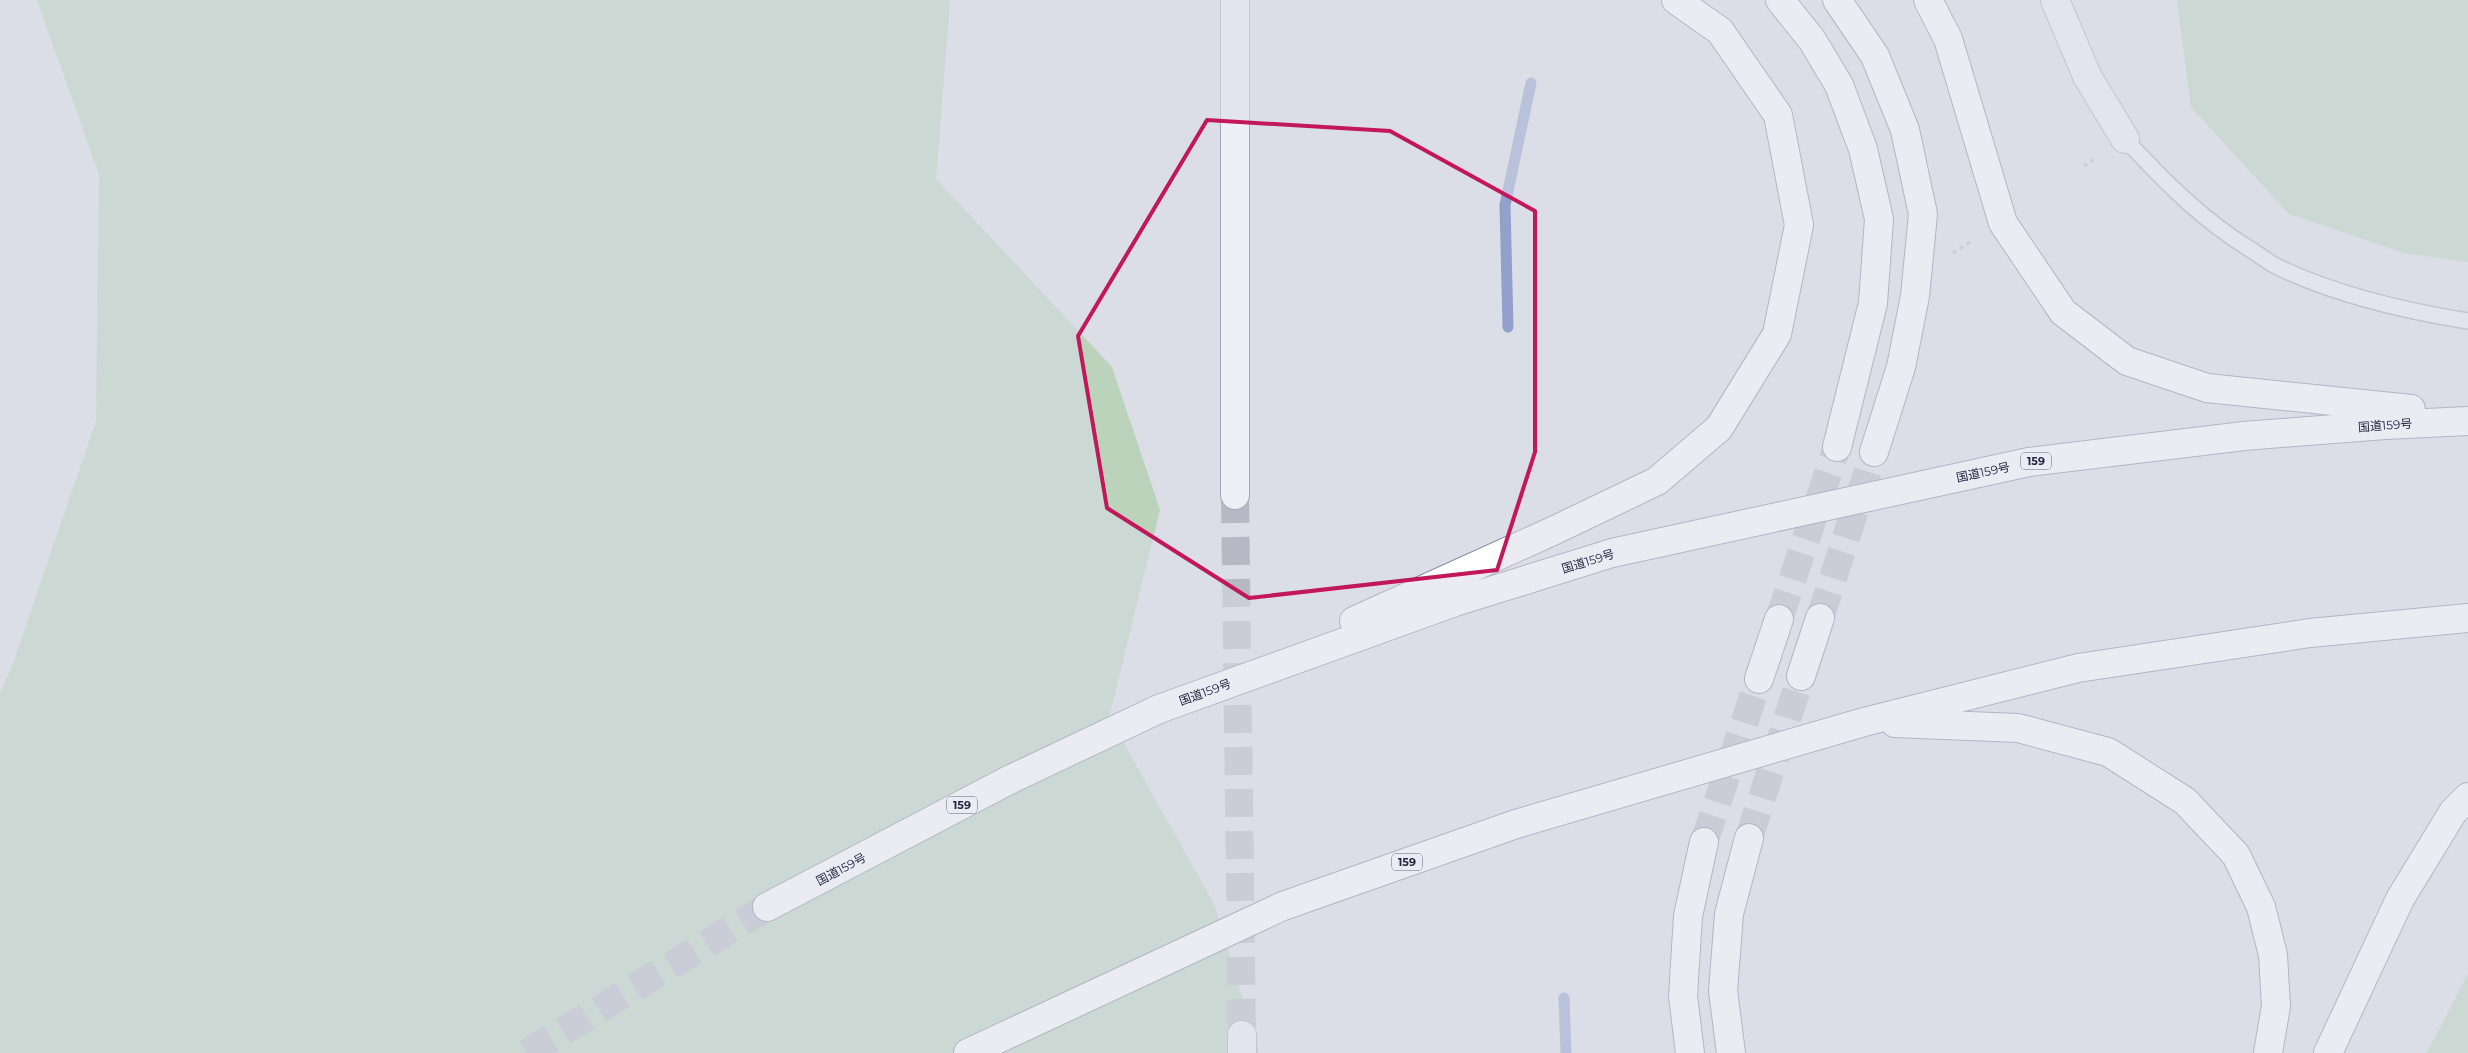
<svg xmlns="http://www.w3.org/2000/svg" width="2468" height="1053" font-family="Montserrat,'Noto Sans JP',sans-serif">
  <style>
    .green { fill: #bbd2bb }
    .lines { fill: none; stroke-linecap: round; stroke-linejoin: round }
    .stream { stroke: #92a0cc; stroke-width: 11 }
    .street-tunnel { stroke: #b6b9c5; stroke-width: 28; stroke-dasharray: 28 14; stroke-linecap: butt }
    .highway-tunnel { stroke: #b6b9c5; stroke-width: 28; stroke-dasharray: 28 14; stroke-linecap: butt }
    .lane-casing { stroke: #a4a6b5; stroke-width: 18 }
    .street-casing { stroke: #a4a6b5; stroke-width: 30 }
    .highway-casing { stroke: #81869f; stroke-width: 30 }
    .path { stroke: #b9bbc6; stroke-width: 3; stroke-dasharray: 4 4; stroke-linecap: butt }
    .lane { stroke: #eeeff5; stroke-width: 15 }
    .street { stroke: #eeeff5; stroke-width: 28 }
    .highway { stroke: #fff; stroke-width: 28 }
    .marked { fill: none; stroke: #c2185b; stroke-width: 4; stroke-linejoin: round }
    .labels { text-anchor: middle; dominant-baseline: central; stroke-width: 4; stroke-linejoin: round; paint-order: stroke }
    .shield { fill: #eaecf5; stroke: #5f6276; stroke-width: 1 }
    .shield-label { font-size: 11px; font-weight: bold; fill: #24273f }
    .street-label { font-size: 12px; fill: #24273f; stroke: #eaecf5 }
  </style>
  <rect width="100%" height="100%" fill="#dbdde7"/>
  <path class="green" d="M37,0H950L936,179L1112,367L1160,510L1109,717L1214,904L1259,1053H0V693L14,661L96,421L99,174Z
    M2177,0H2468V262L2404,253L2289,214L2191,107Z
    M2468,974V1053H2427Z"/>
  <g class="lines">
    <path class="stream" d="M1508,327L1505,205L1531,83
      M1564,998L1566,1053"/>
    <path class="street-tunnel" d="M1235,495L1242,1035"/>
    <path class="highway-tunnel" d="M1820,618L1874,452
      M1779,619L1837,447
      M1749,838L1801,676
      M1704,842L1759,679
      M527,1053L767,907"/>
    <g class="lane-casing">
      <path id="lane" d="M2125,139C2164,181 2203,221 2253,251C2262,257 2272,265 2282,269C2340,296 2405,311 2468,321"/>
    </g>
    <g class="street-casing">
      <path id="street" d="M2055,0L2087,76L2125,139
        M1235,495V0
        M1242,1053V1035"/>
    </g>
    <g class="highway-casing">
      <path id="highway" d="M1780,0L1812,40L1839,85L1863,149L1879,219L1873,303L1837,447
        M1837,0L1875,56L1905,130L1923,214L1915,296L1901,367L1874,452
        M1928,0L1948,39L2003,223L2063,312L2127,361L2207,388L2411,409
        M1354,621L1555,530L1657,481L1719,428L1777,334L1799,225L1778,115L1720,31L1676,0
        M1801,676L1820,618
        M1759,679L1779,619
        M1895,723L2018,728L2108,752L2185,801L2236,855L2261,907L2273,955L2276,1006L2268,1053
        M767,907L1009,780L1159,709L1455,602L1612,553L2029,462L2244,436L2385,425L2468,421
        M968,1053L1283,906L1516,824L1864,722L2078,668L2310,633L2468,618
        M1690,1053L1683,996L1688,916L1704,842
        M1731,1053L1723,991L1729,914L1749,838
        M2328,1053L2400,899L2453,812L2468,797"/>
    </g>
    <path class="path" d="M2084,166L2098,157
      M1953,253L1973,240"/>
    <use href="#lane" class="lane"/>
    <use href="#street" class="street"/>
    <use href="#highway" class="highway"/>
  </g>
  <path d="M0 0H2468V1053H0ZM1207,120L1390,131L1535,211V452L1497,570L1249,598L1107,508L1078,336Z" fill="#dbdde7" fill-opacity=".55" fill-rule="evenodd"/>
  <path class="marked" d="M1207,120L1390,131L1535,211V452L1497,570L1249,598L1107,508L1078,336Z"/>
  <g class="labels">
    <g class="shield">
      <rect x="2021" y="452.5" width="30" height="17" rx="4"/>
      <rect x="947" y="796.5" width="30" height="17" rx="4"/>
      <rect x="1392" y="853.5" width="30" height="17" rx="4"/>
    </g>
    <g class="shield-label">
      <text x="2036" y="461">159</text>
      <text x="962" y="805">159</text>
      <text x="1407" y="862">159</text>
    </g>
    <g class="street-label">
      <text transform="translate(2385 425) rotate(-4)">国道159号</text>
      <text transform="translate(1983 472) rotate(-12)">国道159号</text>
      <text transform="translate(1588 561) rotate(-17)">国道159号</text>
      <text transform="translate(1205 692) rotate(-20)">国道159号</text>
      <text transform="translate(841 869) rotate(-28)">国道159号</text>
    </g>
  </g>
</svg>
